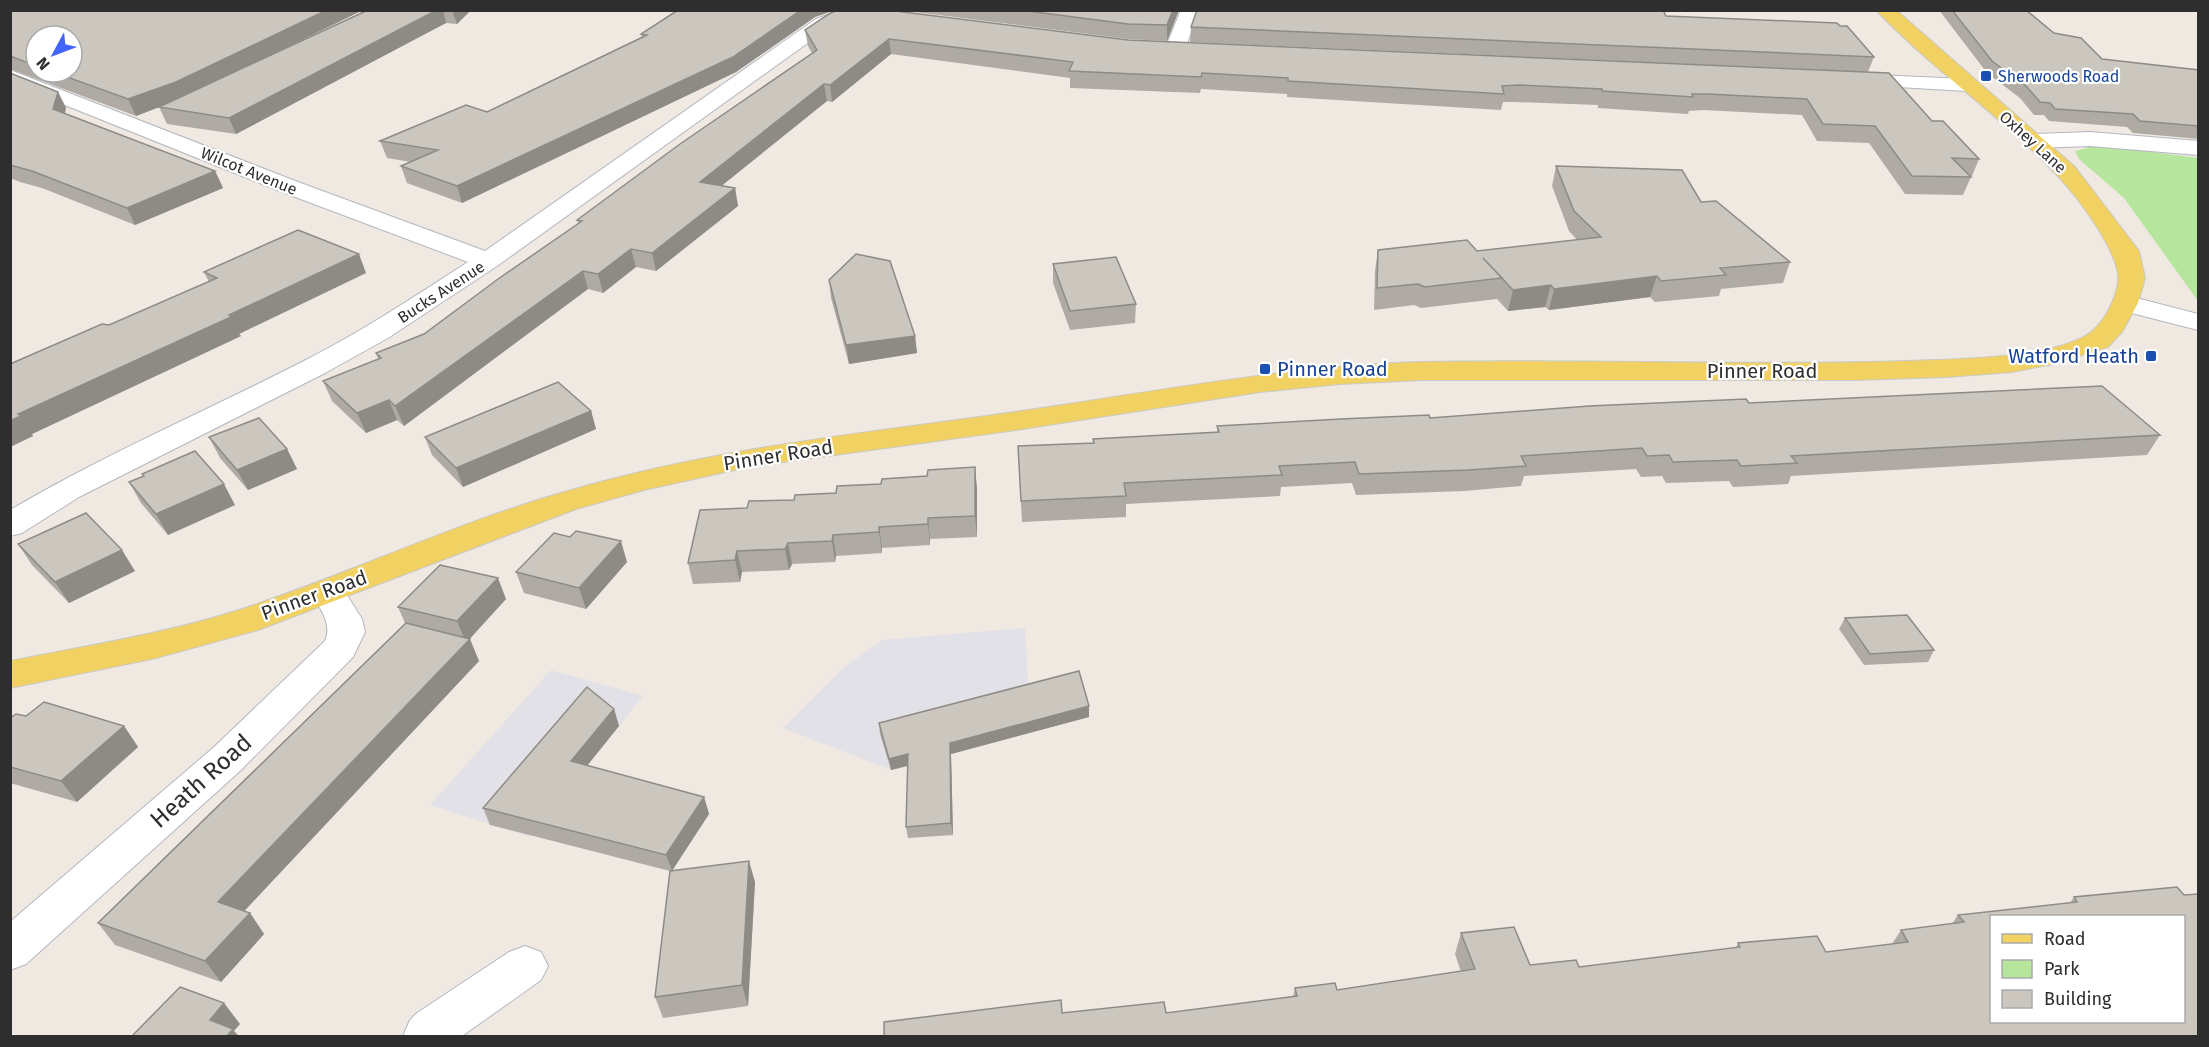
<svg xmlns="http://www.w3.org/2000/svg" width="2209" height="1047" font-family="'Fira Sans',sans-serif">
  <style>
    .industrial { fill: #e3e1e8 }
    .green { fill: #b6e59e }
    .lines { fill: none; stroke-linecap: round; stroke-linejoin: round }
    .minor-casing { stroke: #b4b7c1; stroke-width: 2 }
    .major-casing { stroke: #c9c9c9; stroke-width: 2 }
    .minor { fill: #fff; fill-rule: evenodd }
    .major { fill: #f2d163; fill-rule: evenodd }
    .wall { fill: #afaba4; fill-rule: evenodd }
    .shaded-wall { fill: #8e8b86 }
    .building { fill: #cbc7bf; stroke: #8e8b86; stroke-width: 1.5; fill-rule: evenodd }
    .transit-dot { fill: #1a4fb4; stroke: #fff; stroke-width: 2 }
    .labels { text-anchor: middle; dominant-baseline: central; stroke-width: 4.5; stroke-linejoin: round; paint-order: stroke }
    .far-transit-label { font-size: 16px; fill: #164399; stroke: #fff; text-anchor: start }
    .far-street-label { font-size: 16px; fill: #2e2e2e; stroke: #fff }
    .transit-label { font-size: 20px; fill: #164399; stroke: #fff; text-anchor: end }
    .street-label { font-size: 20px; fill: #2e2e2e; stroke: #fff }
    .near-street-label { font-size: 24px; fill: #2e2e2e; stroke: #fff }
  </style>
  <rect width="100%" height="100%" fill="#efe9e1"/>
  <path class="industrial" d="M1025,628L1029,698L891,770L783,728L844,667L882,640Z
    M551,670L643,696L530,837L430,805Z"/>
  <path class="green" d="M2098,145L2198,158V301L2124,198L2079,159L2075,151Z"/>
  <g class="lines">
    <g class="minor-casing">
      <path id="minor" d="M842,10L853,11L855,15L853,19L830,27L497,266L388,338L325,373L79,497L22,533L10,536V510C105,454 206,411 304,361C361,332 414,297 468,262L282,192L10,83V70L298,182L485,251L816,19Z
        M1181,10H1199L1185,49L1182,53H1168L1165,49Z
        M1852,74L1967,79L1974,81L1977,85L1974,89L1967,91L1845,84L1842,80L1845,76Z
        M2090,132L2198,141V155L2090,146L2035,148L2027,146L2024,141L2027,136L2035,134Z
        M2125,295L2198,314V330L2116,309L2112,303L2116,297Z
        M328,580L340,584L362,619L365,632L353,657L241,770L26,964L10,970V922L213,748L325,641C333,623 319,608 311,592L316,584Z
        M525,946L541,952L548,966L541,980L462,1036H403L410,1020L417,1013L509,952Z"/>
    </g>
    <g class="major-casing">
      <path id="major" d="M1876,10H1896L2075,167L2139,251L2145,278L2138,303L2122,332L2108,347L2053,364L2012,372L1946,377L1856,380H1421L1340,384L1260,392L1016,430L748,467L644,490L576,509L258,630L156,658L10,688V661C86,646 162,634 236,611C345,576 450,525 561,493C711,448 861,434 1015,412C1150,393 1284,366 1421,362C1584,359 1746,366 1909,361C1956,359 2044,359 2085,336C2102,327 2115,302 2118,283C2122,254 2077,196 2056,174C2001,116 1932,69 1876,10Z"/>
    </g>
    <use href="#minor" class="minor"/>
    <use href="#major" class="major"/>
  </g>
  <path class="wall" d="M10,10H363L263,59L368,10H471L457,24L446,23L428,32L236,134L167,124L159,107L164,105L136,116L10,69ZM36,36L72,72H36Z
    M678,10H835L815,17L736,72L462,203L407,183L401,166L411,162L387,158L380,141L487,112L642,37L641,34Z
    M899,10H1179L1167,41L1128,39Z
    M1939,10H2026L2054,33L2102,59L2199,70V139L2133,133L2127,127L2049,121L2044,115H2034L2020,98L1987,73Z
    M1666,16L1874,57L1868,72L1190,42L1191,27Z
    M805,30L1128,40L1889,73L1932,121L1979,159L1972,176H1969L1971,177L1963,195L1905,194L1869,143L1817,141L1802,115L1703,110L1689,111L1688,114L1598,108V105L1515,102H1503L1501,110L1287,97V94L1201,89L1200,93L1070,88V78L891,54L832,102L827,101L721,186L735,188L738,206L656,271L636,267L603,293L588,289L404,426L397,420L366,433L332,401L323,381L378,359L376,353L424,334L578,224L577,220L812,53L808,46Z
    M10,73L58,92L66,108L65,114L215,171L223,188L135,225L42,188L20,182L10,178Z
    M1556,166L1701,202L1790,262L1783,283L1721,289L1719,296L1655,302L1650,297L1549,310L1545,307L1508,311L1497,299L1421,308L1414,305L1374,310L1375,271L1378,250L1477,251L1577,240L1569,231L1552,186Z
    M1053,264L1136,304L1135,323L1070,330L1053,283Z
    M204,272L366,273L239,334L241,336L32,434L33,436L10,447L109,325L209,282Z
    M829,280L915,336L917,353L849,364L831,298Z
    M1749,403L2160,435L2147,455L1791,476L1788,484L1733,487L1729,481L1666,483L1662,476L1641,477L1636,469L1524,476L1521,486L1464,491L1356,495L1352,483L1281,487L1280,496L1126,504V517L1022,522L1018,446L1093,443V439L1217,432V426L1430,418Z
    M591,411L596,429L463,487L432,455L425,437Z
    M209,437L287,449L297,469L248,490L220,458Z
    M142,474L235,505L168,535L141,503L129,482L143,476Z
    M977,488V537L930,539V545L882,548V553L836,556L835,562L792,564L789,570L742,572L740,582L693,584L688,563L747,508L794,500L836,493Z
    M18,544L135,571L69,603L32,565Z
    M627,562L586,609L524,593L516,572Z
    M506,599L469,639L479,661L244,911L250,913L264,934L221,982L115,945L98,923L405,623L398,607Z
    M1845,618L1934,650L1928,662L1864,665L1839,629Z
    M1089,706V717L951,754L953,835L908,838L906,827L908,766L891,770L880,734L879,723Z
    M614,709L619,726L587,766L704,797L709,814L672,870L755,882L748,1006L663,1018L655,997L670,871L490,825L483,808Z
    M26,716L124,726L138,747L77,802L10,783V718Z
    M2184,895L2199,1036L1062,1013H1166L1293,997L1295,988L1337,990L1461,972L1455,954L1461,933L1530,965L1579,967L1736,948L1738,943L1826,952L1892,944L1901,930L1952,924L1958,915L2070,903L2074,897Z"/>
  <path class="shaded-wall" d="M327,10H363L183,98L136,116L128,99Z
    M437,10H443L446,23L236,134L229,118Z
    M452,10H471L457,24Z
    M801,10H835L815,17L736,72L462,203L457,186Z
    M1173,10H1179L1167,41V25Z
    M889,39L891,54L832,102L830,85Z
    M824,84L827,101L704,200L700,182Z
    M58,92L66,108L61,126L53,109Z
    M215,171L223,188L135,225L127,208Z
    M735,188L738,206L656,271L652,253Z
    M631,249L636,267L603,293L598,274Z
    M359,254L366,273L239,334L241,336L32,434L33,436L10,447V421L18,414Z
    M583,271L588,289L404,426L395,406Z
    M1657,276L1650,297L1549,310L1554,289Z
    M1551,285L1545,307L1508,311L1513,290Z
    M915,336L917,353L849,364L846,345Z
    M389,400L397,420L366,433L357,413Z
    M591,411L596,429L463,487L456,468Z
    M287,449L297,469L248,490L237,470Z
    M975,467L977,488V537L975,516Z
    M224,484L235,505L168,535L156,514Z
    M928,518L930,539V545L928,524Z
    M879,527L882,548V553L879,532Z
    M833,535L836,556L835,562L832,541Z
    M621,541L627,562L586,609L579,588Z
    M788,543L792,564L789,570L785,549Z
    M122,550L135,571L69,603L55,582Z
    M737,551L742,572L740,582L735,560Z
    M498,578L506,599L466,643L457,621Z
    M470,639L479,661L233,923L218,902Z
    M1089,706V717L951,754L953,835L951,823L950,743Z
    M614,709L619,726L577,778L571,761Z
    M124,726L138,747L77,802L61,781Z
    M908,754L910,765L891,770L889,759Z
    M704,797L709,814L672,871L666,855Z
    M749,861L755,882L748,1006L742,985Z
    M250,913L264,934L221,982L205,961Z
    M224,1003L240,1024L234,1031L239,1036H223L210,1020Z"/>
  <path class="building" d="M10,10H327L176,82L128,99L53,72H72V36H36V66L10,56Z
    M368,10H437L229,118L159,107Z
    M678,10H801L733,57L457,186L401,166L438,150L380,141L466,105L487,112L647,35L641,34Z
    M837,10H887L1128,40L1889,73L1932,121H1943L1979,159L1952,158L1971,177L1912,176L1875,126L1823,124L1807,99L1708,94H1692L1693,97L1602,91V89L1519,85L1502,86L1504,94L1288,81V78L1202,73L1201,77L1069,71L1073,62L889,39L830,85L824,84L700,182L735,188L652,253L631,249L598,274L583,271L395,406L389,400L357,413L323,381L381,358L376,353L424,334L498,279L582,221L577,220L680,144L817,50L805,30L829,14Z
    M1020,10H1173L1167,25L1128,24Z
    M1197,10H1663L1666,16L1837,23L1840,26H1847L1874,57L1191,27Z
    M1952,10H2026L2054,33L2081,38L2102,59L2199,70V126L2140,121L2133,114L2055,109L2050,103L2040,102L2026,86L1992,61Z
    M10,73L58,92L53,109L215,171L127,208L32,171L10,165Z
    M1556,166L1682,170L1701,202L1716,201L1790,262L1720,268L1726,275L1661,281L1657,276L1554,289L1551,285L1513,290L1483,258L1502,278L1425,287L1418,284L1377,288L1378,250L1467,240L1477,251L1601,237L1574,211Z
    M298,230L359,254L229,315L231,317L18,414L21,416L10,421V364L102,324L109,325L217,278L204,272Z
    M856,254L890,261L915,336L846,345L829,280Z
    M1116,257L1136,304L1070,311L1053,264Z
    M558,382L591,411L456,468L425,437Z
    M2102,386L2160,435L1791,456L1797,463L1741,466L1737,460L1673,462L1669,455L1647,456L1642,448L1521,456L1526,466L1469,470L1359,474L1355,462L1279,466L1282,475L1124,483L1126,496L1021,501L1018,446L1094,443L1093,439L1219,432L1217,426L1341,419L1429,415L1430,418L1589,406L1746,399L1749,403Z
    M259,418L287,449L237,470L209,437Z
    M195,451L224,484L156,514L129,482L144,476L142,474Z
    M975,467V516L928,518V524L879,527V532L833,535L832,541L788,543L785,549L737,551L735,560L688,563L700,510L747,508L749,501L794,500L795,495L836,493L837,486L881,484L882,479L927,476L928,470Z
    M86,513L122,550L55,582L18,544Z
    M576,531L621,541L579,588L516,572L554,533L570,537Z
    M440,565L498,578L457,621L398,607Z
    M1907,615L1934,650L1870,654L1845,618Z
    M406,623L470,639L218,902L250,913L205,961L98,923Z
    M1079,671L1089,706L950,743L951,823L906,827L908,754L889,759L879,723Z
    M587,687L614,709L571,761L704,797L666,855L483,808Z
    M44,702L124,726L61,781L10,767V718L16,714L26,716Z
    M749,861L742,985L655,997L670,871Z
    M2177,887L2184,895L2199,894V1036H884V1022L1061,1000L1062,1013L1164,1002L1166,1013L1297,996L1295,988L1335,983L1337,990L1475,969L1461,933L1514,927L1530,965L1576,960L1579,967L1740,947L1738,943L1817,936L1826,952L1908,942L1901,930L1964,922L1958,915L2077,902L2074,897ZM1992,916H2184V1022H1992Z
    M180,987L224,1003L210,1020L233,1029L227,1036H132Z"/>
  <g class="transit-dot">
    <rect x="1980" y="70" width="12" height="12" rx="3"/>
    <rect x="2145" y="350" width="12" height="12" rx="3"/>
    <rect x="1259" y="363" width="12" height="12" rx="3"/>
  </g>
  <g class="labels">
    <g class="far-transit-label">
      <text x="1998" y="76">Sherwoods Road</text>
    </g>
    <g class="far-street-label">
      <text transform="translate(2033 142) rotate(42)">Oxhey Lane</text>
      <text transform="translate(249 171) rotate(22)">Wilcot Avenue</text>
      <text transform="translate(441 292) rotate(-33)">Bucks Avenue</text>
    </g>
    <g class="transit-label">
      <text x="2139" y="356">Watford Heath</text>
      <text x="1277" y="369" text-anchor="start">Pinner Road</text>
    </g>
    <g class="street-label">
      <text x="1762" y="371">Pinner Road</text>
      <text transform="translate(778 455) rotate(-9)">Pinner Road</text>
      <text transform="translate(314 595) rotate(-20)">Pinner Road</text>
    </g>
    <g class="near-street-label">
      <text transform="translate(201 781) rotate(-42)">Heath Road</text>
    </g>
  </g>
  <rect width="2209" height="1047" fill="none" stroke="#2e2e2e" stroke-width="24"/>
  <rect x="1990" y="915" width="195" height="108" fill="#ffffff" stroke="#ababab" stroke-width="1.5"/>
  <rect x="2002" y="934" width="30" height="9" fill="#f2d163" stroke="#ababab" stroke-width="1.5"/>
  <text x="2044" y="945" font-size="18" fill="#2e2e2e">Road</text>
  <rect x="2002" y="960" width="30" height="18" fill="#b6e59e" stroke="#ababab" stroke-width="1.5"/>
  <text x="2044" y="975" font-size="18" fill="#2e2e2e">Park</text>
  <rect x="2002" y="990" width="30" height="18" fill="#cbc7bf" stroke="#ababab" stroke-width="1.5"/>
  <text x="2044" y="1005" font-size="18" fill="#2e2e2e">Building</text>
  <g transform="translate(54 54) rotate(229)"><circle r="28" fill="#ffffff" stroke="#ababab" stroke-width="1.5"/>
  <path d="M0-4.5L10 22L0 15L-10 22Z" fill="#4264fb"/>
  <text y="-9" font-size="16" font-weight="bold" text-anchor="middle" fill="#2e2e2e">N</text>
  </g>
</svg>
